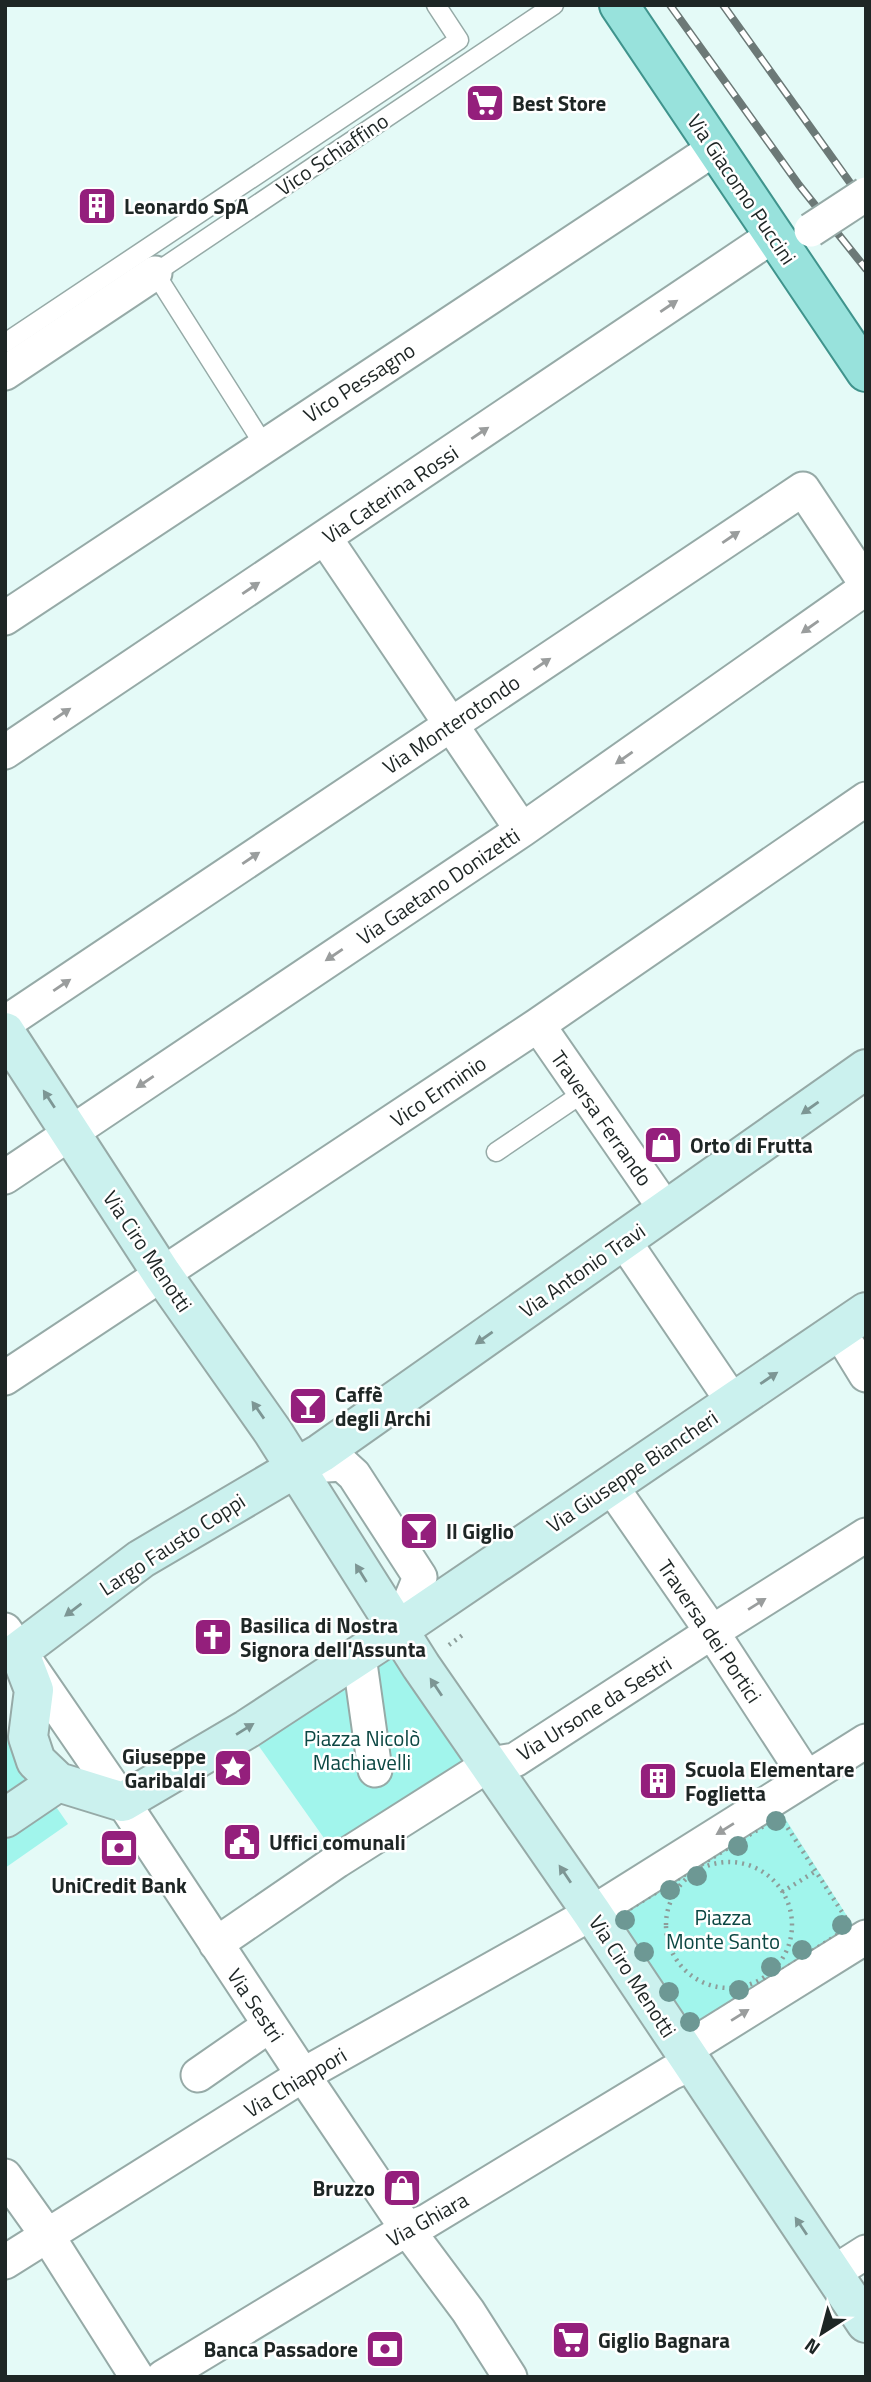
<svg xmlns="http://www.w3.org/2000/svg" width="871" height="2382" font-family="'Titillium Web',sans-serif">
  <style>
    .green { fill: #a1f5ec }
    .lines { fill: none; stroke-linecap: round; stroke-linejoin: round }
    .lane-casing { stroke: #96aaa7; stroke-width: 21 }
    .street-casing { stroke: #96aaa7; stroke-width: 37 }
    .secondary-casing { stroke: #96aaa7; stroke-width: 42 }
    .primary-casing { stroke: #40948d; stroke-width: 42 }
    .path { stroke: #8d9d9a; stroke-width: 4.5; stroke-dasharray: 2 5; stroke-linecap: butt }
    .lane { stroke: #fff; stroke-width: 18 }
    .street { stroke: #fff; stroke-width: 33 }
    .secondary { stroke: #cbf1ee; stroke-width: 38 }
    .primary { stroke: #98e2dc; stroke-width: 38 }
    .rail-casing { stroke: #6c7977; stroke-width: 8 }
    .rail { stroke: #fff; stroke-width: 5; stroke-dasharray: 16; stroke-linecap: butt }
    .street-bridge-casing { stroke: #96aaa7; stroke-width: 37; stroke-linecap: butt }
    .street-bridge { stroke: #fff; stroke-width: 33 }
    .tree { fill: #6d9894 }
    .oneway { fill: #9a9d9d }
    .oneway2 { fill: #7d9694 }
    .labels { text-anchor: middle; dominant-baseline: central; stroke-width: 5; stroke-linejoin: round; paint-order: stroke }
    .poi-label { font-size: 21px; font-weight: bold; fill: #1e2625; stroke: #fff; text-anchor: start }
    .street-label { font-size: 21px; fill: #1e2625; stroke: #fff }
    .park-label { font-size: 21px; fill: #0c4743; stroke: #fff }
  </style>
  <rect width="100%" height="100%" fill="#e4faf7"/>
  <path class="green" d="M390,1644L474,1764L336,1855L251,1735Z
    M5,1733L68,1824L5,1868Z
    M781,1812L854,1927L686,2033L613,1919Z"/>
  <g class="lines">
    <g class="lane-casing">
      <path id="lane" d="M5,343L459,40L436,5
        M264,445L155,273L554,5
        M496,1152L583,1093"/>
    </g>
    <g class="street-casing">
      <path id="street" d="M5,373L155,273
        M325,538L522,830
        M5,618L714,149
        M5,752L774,235
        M5,1023L803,489L866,584
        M538,1025L666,1210
        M5,1177L522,830L866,588
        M624,1241L733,1402
        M839,1331L866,1375
        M5,1378L538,1025L866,799
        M295,1467L342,1464L354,1475L420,1577L398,1630
        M611,1486L712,1632L807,1778
        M5,1630L123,1802L303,2075L407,2229L468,2311L510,2377
        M359,1656L375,1770
        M216,1944L337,1861L490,1764L515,1760L712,1632L866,1535
        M683,2051L866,1937
        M198,2075L270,2025
        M5,2176L47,2235L137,2377
        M5,2262L303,2075L592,1913L866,1741
        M833,2273L866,2252
        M163,2377L407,2229L427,2221L671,2073L691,2064"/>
    </g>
    <g class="secondary-casing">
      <path id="secondary" d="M5,1032L162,1274L273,1432L421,1666L592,1913L866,2323
        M866,1069L321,1453L141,1559L19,1651L34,1690L28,1737L36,1761L58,1782L123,1802L247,1729L398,1630L866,1312
        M5,1818L58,1782"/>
    </g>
    <g class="primary-casing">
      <path id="primary" d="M619,5L866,372"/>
    </g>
    <path class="path" d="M449,1645L464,1634
      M780,1816L851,1926L686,2033L613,1919Z
      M666 1925a63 63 0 1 1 126 0a63 63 0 1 1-126 0Z
      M782,1892L816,1871"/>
    <use href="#lane" class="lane"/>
    <use href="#street" class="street"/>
    <use href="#secondary" class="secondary"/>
    <use href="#primary" class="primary"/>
    <g class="rail-casing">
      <path id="rail" d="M670,5L799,185L866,269
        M723,5L866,205"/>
    </g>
    <use href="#rail" class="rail"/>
    <g class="street-bridge-casing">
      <path id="street-bridge" d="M811,230L866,194"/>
    </g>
    <use href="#street-bridge" class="street-bridge"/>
  </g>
  <g class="tree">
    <circle cx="776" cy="1821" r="10"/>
    <circle cx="738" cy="1846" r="10"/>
    <circle cx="697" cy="1876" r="10"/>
    <circle cx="670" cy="1890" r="10"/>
    <circle cx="625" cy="1920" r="10"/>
    <circle cx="842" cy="1925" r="10"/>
    <circle cx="802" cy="1950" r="10"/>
    <circle cx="644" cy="1952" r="10"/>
    <circle cx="771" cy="1967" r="10"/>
    <circle cx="739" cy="1990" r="10"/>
    <circle cx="669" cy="1992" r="10"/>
    <circle cx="690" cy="2022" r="10"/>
  </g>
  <defs><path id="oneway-solid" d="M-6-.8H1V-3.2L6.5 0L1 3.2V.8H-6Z" transform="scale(1.75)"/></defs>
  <g class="oneway">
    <use href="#oneway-solid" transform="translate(669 306) rotate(-34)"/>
    <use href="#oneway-solid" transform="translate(480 433) rotate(-34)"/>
    <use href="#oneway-solid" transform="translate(731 537) rotate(-34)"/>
    <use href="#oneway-solid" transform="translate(251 588) rotate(-34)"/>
    <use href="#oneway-solid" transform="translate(810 627) rotate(145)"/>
    <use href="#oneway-solid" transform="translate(542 664) rotate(-34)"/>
    <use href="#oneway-solid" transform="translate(62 714) rotate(-34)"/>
    <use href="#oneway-solid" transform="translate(624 758) rotate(145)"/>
    <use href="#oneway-solid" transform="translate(251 858) rotate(-34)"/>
    <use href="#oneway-solid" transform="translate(334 955) rotate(146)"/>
    <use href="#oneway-solid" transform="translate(62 985) rotate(-34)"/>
    <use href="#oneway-solid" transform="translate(145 1082) rotate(146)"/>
    <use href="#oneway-solid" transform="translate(757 1604) rotate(-32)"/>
    <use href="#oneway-solid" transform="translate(725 1829) rotate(148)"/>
    <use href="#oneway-solid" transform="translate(740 2015) rotate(-32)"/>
  </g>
  <g class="oneway2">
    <use href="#oneway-solid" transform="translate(49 1099) rotate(-123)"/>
    <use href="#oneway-solid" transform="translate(810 1108) rotate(145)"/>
    <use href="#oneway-solid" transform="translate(484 1338) rotate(145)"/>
    <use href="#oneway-solid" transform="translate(769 1378) rotate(-34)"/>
    <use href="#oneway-solid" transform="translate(258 1410) rotate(-125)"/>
    <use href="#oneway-solid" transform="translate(361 1573) rotate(-122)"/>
    <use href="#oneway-solid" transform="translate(73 1610) rotate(143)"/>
    <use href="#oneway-solid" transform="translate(436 1687) rotate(-124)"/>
    <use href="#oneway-solid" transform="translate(245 1729) rotate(-32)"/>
    <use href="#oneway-solid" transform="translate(565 1874) rotate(-124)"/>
    <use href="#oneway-solid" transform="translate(801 2226) rotate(-124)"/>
  </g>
  <defs>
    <g id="supermarket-square" transform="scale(2.0125)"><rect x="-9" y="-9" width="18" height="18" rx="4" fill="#941f7c" stroke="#fff"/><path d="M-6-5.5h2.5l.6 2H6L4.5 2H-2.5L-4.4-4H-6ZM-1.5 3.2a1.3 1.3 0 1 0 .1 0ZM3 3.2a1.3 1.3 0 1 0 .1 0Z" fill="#fff"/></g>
    <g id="building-square" transform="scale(2.0125)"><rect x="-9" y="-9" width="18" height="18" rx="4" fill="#941f7c" stroke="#fff"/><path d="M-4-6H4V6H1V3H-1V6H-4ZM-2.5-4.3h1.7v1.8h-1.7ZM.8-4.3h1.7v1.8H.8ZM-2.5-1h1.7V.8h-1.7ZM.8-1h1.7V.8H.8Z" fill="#fff"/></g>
    <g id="shop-square" transform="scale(2.0125)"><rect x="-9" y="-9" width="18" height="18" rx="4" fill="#941f7c" stroke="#fff"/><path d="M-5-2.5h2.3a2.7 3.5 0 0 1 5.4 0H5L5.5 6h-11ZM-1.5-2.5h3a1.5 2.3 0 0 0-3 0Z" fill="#fff"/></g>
    <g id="bar-square" transform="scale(2.0125)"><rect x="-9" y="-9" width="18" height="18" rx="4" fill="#941f7c" stroke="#fff"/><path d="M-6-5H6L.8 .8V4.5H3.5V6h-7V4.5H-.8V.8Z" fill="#fff"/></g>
    <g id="church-square" transform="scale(2.0125)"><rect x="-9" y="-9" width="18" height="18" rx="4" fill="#941f7c" stroke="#fff"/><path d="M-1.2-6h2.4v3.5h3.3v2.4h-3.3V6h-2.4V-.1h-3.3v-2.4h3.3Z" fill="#fff"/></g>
    <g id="sight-square" transform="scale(2.0125)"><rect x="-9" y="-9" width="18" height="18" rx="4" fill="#941f7c" stroke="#fff"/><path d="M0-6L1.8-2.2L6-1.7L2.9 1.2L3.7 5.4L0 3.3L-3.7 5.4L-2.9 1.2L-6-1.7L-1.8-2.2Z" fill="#fff"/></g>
    <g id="civic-square" transform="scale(2.0125)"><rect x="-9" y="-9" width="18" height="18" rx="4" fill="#941f7c" stroke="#fff"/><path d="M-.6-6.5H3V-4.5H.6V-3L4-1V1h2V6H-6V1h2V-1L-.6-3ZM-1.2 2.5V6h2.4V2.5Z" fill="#fff"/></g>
    <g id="bank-square" transform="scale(2.0125)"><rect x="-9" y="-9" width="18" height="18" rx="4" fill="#941f7c" stroke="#fff"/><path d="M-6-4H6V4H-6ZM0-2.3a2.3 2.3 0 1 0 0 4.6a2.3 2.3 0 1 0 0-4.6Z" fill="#fff"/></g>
  </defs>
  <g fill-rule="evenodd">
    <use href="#supermarket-square" x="485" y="103"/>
    <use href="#building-square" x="97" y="206"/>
    <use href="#shop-square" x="663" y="1145"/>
    <use href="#bar-square" x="308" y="1406"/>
    <use href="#bar-square" x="419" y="1531"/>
    <use href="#church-square" x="213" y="1637"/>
    <use href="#sight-square" x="233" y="1768"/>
    <use href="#building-square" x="658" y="1781"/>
    <use href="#civic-square" x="242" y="1842"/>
    <use href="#bank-square" x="119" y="1848"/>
    <use href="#shop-square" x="402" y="2188"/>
    <use href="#supermarket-square" x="571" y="2340"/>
    <use href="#bank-square" x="385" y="2349"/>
  </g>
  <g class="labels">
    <g class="poi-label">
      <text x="512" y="103">Best Store</text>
      <text x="124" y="206">Leonardo SpA</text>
      <text x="690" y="1145">Orto di Frutta</text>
      <text x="335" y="1394">Caffè<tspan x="335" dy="24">degli Archi</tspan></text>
      <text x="446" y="1531">Il Giglio</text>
      <text x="240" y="1625">Basilica di Nostra<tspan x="240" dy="24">Signora dell'Assunta</tspan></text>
      <text x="206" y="1756" text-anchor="end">Giuseppe<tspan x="206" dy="24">Garibaldi</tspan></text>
      <text x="685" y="1769">Scuola Elementare<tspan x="685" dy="24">Foglietta</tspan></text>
      <text x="269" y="1842">Uffici comunali</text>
      <text x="119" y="1885" text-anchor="middle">UniCredit Bank</text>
      <text x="375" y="2188" text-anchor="end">Bruzzo</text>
      <text x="598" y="2340">Giglio Bagnara</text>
      <text x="358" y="2349" text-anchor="end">Banca Passadore</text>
    </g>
    <g class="street-label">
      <text transform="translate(332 154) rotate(-34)">Vico Schiaffino</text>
      <text transform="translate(742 189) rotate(56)">Via Giacomo Puccini</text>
      <text transform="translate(359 382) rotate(-33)">Vico Pessagno</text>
      <text transform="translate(390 494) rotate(-34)">Via Caterina Rossi</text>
      <text transform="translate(451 724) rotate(-34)">Via Monterotondo</text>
      <text transform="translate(438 886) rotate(-34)">Via Gaetano Donizetti</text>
      <text transform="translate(438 1091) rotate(-34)">Vico Erminio</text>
      <text transform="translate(602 1118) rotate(55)">Traversa Ferrando</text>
      <text transform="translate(148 1251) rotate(56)">Via Ciro Menotti</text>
      <text transform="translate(582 1270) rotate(-35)">Via Antonio Travi</text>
      <text transform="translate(632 1471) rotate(-34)">Via Giuseppe Biancheri</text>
      <text transform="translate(172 1544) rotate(-33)">Largo Fausto Coppi</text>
      <text transform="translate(710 1631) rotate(56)">Traversa dei Portici</text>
      <text transform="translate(594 1708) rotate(-32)">Via Ursone da Sestri</text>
      <text transform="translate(633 1976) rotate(57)">Via Ciro Menotti</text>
      <text transform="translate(256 2005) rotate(56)">Via Sestri</text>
      <text transform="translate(295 2082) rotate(-31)">Via Chiappori</text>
      <text transform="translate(427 2219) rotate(-29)">Via Ghiara</text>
    </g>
    <g class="park-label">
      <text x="362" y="1738">Piazza Nicolò<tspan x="362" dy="24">Machiavelli</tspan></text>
      <text x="723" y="1917">Piazza<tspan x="723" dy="24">Monte Santo</tspan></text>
    </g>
  </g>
  <rect width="871" height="2382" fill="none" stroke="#1e2625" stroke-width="14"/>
  <g transform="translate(822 2333) rotate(216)" stroke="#ffffff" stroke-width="5" paint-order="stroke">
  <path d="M0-5L12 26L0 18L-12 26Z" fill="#1e2625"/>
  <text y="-10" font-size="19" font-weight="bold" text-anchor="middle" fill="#1e2625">N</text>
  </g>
</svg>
